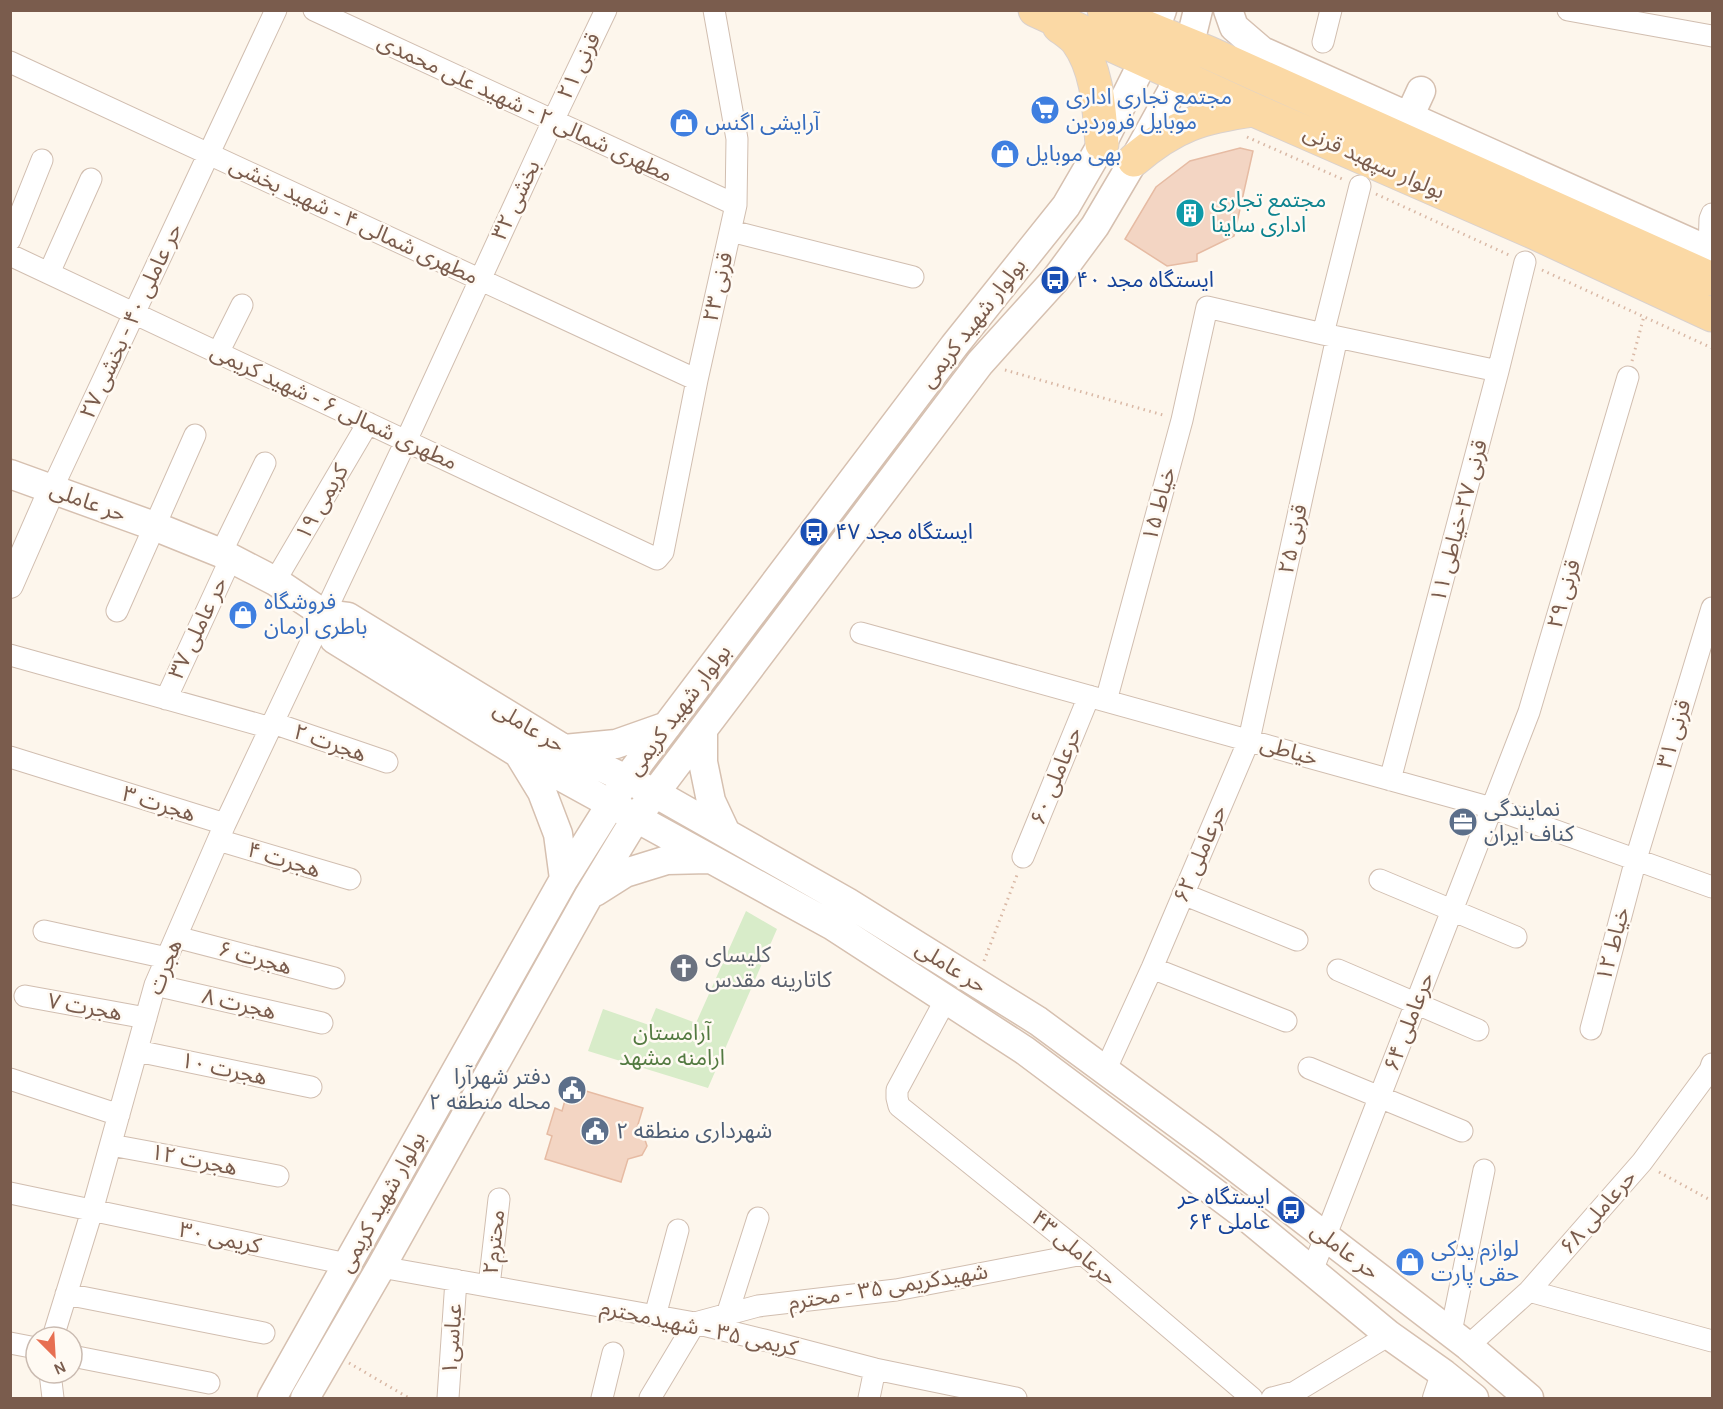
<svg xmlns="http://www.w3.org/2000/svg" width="1723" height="1409" font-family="Karla,'Noto Sans Arabic',sans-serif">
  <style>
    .green { fill: #d8ecc9 }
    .building { fill: #f3d5c3; stroke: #e6bba3; stroke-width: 1.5 }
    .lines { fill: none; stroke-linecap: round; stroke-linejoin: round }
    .minor-casing { stroke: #d1beb0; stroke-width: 23 }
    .tertiary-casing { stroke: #d1beb0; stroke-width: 28 }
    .secondary-casing { stroke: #d6c0b0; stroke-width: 31 }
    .primary-casing { stroke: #dad1cd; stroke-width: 35 }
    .path { stroke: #d9b8a5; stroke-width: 3; stroke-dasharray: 1.5 4.5; stroke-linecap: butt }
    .minor { stroke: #fff; stroke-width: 21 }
    .tertiary { stroke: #fff; stroke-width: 26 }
    .secondary { stroke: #fff; stroke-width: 28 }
    .primary { stroke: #fbd9a5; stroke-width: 33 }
    .labels { text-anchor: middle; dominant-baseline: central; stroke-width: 5; stroke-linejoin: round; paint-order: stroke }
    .street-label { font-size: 22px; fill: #7a5c4d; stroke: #fffaf3 }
    .shop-label { font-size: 22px; fill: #366cbe; stroke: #fffaf3; text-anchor: start }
    .culture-label { font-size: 22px; fill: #0d838f; stroke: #fffaf3; text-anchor: start }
    .transit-label { font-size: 22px; fill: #164399; stroke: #fffaf3; text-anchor: start }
    .service-label { font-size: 22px; fill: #4e5e75; stroke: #fffaf3; text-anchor: start }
    .worship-label { font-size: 22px; fill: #5b616d; stroke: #fffaf3; text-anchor: start }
    .park-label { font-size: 22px; fill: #537a41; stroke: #fffaf3 }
  </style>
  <rect width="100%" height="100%" fill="#fdf6ec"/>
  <path class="green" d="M746,911L777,929L708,1088L588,1051L603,1009L649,1025L656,1008L696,1023Z"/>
  <path class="building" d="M1240,148L1253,151L1234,236L1197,254V261L1167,266L1125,239L1156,187L1190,161Z
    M569,1086L643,1108L636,1131L644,1137L647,1146L642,1155L628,1159L621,1182L545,1159L552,1136L547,1134L555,1108L562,1111Z"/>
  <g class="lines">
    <g class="minor-casing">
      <path id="minor" d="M314,10L736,205
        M1568,10L1712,36
        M1323,42L1331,10
        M10,62L697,380
        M731,231L913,277
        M10,240L42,160
        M1709,251L1710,219L1712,214
        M10,255L657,559L663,552L697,380L736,205L737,139L714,10
        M49,273L91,179
        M1323,334L1360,186
        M218,353L242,305
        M52,489L276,10
        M221,553L265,463
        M275,581L368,423
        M117,611L195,435
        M861,633L1492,808L1712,887
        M10,655L271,728
        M166,699L231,558
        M1106,701L1182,420L1207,307L1323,334L1498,371
        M273,723L387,762
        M10,757L225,824
        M1390,780L1498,371L1525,262
        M218,840L350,879
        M1023,857L1089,696
        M1380,880L1516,937
        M1183,894L1297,940
        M44,931L167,958
        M176,937L334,978
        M1152,968L1286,1021
        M1338,970L1478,1030
        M155,985L322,1023
        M25,996L146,1018
        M946,999L897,1090V1098L899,1106L1083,1254L1252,1398
        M1591,1029L1636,859L1712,608
        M137,1051L311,1087
        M1309,1068L1462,1131
        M1105,1071L1152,968L1249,740L1337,337
        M10,1079L119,1115
        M111,1145L278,1176
        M10,1193L347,1264
        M381,1267L695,1323L764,1340L875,1369L1016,1398
        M1312,1271L1529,712L1628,377
        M489,1286L499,1199
        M1529,1291L1712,1341
        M66,1294L264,1333
        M727,1315L758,1218
        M655,1316L678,1230
        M1451,1332L1484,1170
        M53,1337L92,1211L155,985L225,824L406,441L553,121L606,10
        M10,1343L36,1348
        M1468,1346L1529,1291L1642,1162L1710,1070L1712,1064
        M72,1356L209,1383
        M50,1373L53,1398
        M448,1398L456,1280
        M602,1398L613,1353
        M650,1398L695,1323L758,1306L896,1290L1083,1254
        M869,1398L875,1369
        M1272,1398L1295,1392L1389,1335"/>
    </g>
    <g class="tertiary-casing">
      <path id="tertiary" d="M10,585L52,489
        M1436,1398L1444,1374"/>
    </g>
    <g class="secondary-casing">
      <path id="secondary" d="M1228,10L1234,27L1262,51L1712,252
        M1409,117L1421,91
        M10,474L154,526L221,553L275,581L324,614L348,617L564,749L655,793L847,902L1038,1021L1209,1147L1468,1346L1529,1398
        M324,614L334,639L518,753L833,926L1024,1050L1243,1214L1389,1335L1444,1374L1474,1398
        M703,730V762L711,801L726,833
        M564,749L616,744L667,726
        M520,756L542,792L558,834L564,879
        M595,892L625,873L667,860L709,859
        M272,1398L564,879L626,780L954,346L1066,206L1102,144L1144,60L1162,10
        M305,1398L381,1267L588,897L636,818L980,363L1055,280L1095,226L1134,160L1171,93L1189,47L1198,10"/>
    </g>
    <g class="primary-casing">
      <path id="primary" d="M1035,10L1254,110L1533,232L1712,315
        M1104,10L1209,53L1712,279
        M1059,26C1064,30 1072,35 1077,41C1098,70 1099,109 1102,144
        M1134,160C1175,125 1202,117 1254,110"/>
    </g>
    <path class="path" d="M1247,137L1342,179
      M1376,194L1509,255
      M1542,270L1712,348
      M1632,361L1644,316
      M1005,370L1163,415
      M984,961L1017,875
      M1659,1172L1712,1201
      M349,1363L409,1398"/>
    <use href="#minor" class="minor"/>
    <use href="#tertiary" class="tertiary"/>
    <use href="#secondary" class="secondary"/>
    <use href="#primary" class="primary"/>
  </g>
  <defs>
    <g id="supermarket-disc" transform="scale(1.5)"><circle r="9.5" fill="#3f7fe0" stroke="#fffaf3"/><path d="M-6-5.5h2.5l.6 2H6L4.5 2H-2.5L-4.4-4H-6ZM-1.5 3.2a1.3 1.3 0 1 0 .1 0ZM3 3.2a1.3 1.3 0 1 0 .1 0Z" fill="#fff"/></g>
    <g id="shop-disc" transform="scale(1.5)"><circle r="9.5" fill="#3f7fe0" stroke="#fffaf3"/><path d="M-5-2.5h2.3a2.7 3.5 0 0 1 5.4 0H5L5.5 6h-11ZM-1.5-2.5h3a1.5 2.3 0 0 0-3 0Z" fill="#fff"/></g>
    <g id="building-disc" transform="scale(1.5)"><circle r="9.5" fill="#0f9aa8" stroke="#fffaf3"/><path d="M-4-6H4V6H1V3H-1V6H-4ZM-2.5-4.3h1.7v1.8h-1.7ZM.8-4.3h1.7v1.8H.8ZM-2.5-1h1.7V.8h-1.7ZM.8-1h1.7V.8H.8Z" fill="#fff"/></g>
    <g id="bus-disc" transform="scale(1.5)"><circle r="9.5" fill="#1a4fb4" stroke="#fffaf3"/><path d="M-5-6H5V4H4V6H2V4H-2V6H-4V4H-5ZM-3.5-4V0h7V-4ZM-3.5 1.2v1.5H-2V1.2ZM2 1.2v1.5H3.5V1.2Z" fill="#fff"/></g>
    <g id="office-disc" transform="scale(1.5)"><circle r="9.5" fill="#5c6f8a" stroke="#fffaf3"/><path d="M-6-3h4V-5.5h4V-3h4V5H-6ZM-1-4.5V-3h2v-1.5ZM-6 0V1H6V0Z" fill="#fff"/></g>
    <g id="church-disc" transform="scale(1.5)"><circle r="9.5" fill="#6b7280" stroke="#fffaf3"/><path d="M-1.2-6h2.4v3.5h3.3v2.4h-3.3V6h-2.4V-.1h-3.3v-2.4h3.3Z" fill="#fff"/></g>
    <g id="civic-disc" transform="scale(1.5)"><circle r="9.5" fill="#5c6f8a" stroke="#fffaf3"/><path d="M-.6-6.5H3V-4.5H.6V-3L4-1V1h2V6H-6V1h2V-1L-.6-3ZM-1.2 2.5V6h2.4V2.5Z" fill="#fff"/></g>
  </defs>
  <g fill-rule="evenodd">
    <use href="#supermarket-disc" x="1045" y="110"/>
    <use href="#shop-disc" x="684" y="123"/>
    <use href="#shop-disc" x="1005" y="154"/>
    <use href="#building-disc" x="1190" y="213"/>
    <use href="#bus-disc" x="1055" y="280"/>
    <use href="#bus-disc" x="814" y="532"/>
    <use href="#shop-disc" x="243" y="615"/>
    <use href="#office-disc" x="1463" y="822"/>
    <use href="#church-disc" x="684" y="968"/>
    <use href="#civic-disc" x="572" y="1090"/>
    <use href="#civic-disc" x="595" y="1131"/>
    <use href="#bus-disc" x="1291" y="1210"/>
    <use href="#shop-disc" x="1410" y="1262"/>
  </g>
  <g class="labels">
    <g class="street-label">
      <text transform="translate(579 66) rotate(-64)">قرنی ۲۱</text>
      <text transform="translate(525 108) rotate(25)">مطهری شمالی ۲ - شهید علی محمدی</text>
      <text transform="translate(1374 162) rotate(24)">بولوار سپهبد قرنی</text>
      <text transform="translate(516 200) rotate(-65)">بخشی ۳۲</text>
      <text transform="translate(354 221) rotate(25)">مطهری شمالی ۴ - شهید بخشی</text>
      <text transform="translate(718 287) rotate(-77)">قرنی ۲۳</text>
      <text transform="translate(131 321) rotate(-65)">حر عاملی ۴۰ - بخشی ۲۷</text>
      <text transform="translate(973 323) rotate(-52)">بولوار شهید کریمی</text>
      <text transform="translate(334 407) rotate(25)">مطهری شمالی ۶ - شهید کریمی</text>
      <text transform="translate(88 502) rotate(20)">حر عاملی</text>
      <text transform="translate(322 502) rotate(-60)">کریمی ۱۹</text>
      <text transform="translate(1159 504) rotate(-75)">خیاط ۱۵</text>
      <text transform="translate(1459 521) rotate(-75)">قرنی ۲۷-خیاطی ۱۱</text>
      <text transform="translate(1293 539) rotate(-78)">قرنی ۲۵</text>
      <text transform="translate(1564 594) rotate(-74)">قرنی ۲۹</text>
      <text transform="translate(198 628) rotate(-65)">حر عاملی ۳۷</text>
      <text transform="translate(679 710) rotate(-53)">بولوار شهید کریمی</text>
      <text transform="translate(529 727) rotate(31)">حر عاملی</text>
      <text transform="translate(1674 734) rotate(-73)">قرنی ۳۱</text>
      <text transform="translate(330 743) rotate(19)">هجرت ۲</text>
      <text transform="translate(1289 751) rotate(16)">خیاطی</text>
      <text transform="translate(1056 776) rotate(-68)">حرعاملی ۶۰</text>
      <text transform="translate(159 804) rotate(17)">هجرت ۳</text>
      <text transform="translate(1200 854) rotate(-67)">حرعاملی ۶۲</text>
      <text transform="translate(284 860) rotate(17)">هجرت ۴</text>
      <text transform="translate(1613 944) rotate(-75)">خیاط ۱۲</text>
      <text transform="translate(255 958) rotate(15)">هجرت ۶</text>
      <text transform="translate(165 967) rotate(-68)">هجرت</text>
      <text transform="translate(951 967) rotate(32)">حر عاملی</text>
      <text transform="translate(239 1004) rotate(13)">هجرت ۸</text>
      <text transform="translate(85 1007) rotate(10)">هجرت ۷</text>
      <text transform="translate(1409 1022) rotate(-69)">حرعاملی ۶۴</text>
      <text transform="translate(224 1069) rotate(12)">هجرت ۱۰</text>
      <text transform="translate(194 1160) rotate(11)">هجرت ۱۲</text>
      <text transform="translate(382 1202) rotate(-61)">بولوار شهید کریمی</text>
      <text transform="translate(1598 1212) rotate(-49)">حرعاملی ۶۸</text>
      <text transform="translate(220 1238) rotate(12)">کریمی ۳۰</text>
      <text transform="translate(494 1242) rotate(-84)">محترم۲</text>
      <text transform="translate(1074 1248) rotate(40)">حرعاملی ۴۳</text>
      <text transform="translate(1345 1251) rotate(37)">حر عاملی</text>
      <text transform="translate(888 1287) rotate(-9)">شهیدکریمی ۳۵ - محترم</text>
      <text transform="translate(699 1328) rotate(12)">کریمی ۳۵ - شهیدمحترم</text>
      <text transform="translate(452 1339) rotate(-86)">عباسی۱</text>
    </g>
    <g class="shop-label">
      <text x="1066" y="97">مجتمع تجاری اداری<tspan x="1066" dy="25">موبایل فروردین</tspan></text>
      <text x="705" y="123">آرایشی اگنس</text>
      <text x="1026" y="154">بهی موبایل</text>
      <text x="264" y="602">فروشگاه<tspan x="264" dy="25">باطری ارمان</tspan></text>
      <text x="1431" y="1249">لوازم یدکی<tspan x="1431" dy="25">حقی پارت</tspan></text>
    </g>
    <g class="culture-label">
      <text x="1211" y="200">مجتمع تجاری<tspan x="1211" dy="25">اداری ساینا</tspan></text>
    </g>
    <g class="transit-label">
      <text x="1076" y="280">ایستگاه مجد ۴۰</text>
      <text x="835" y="532">ایستگاه مجد ۴۷</text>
      <text x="1270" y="1197" text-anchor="end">ایستگاه حر<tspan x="1270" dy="25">عاملی ۶۴</tspan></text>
    </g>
    <g class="service-label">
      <text x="1484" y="809">نمایندگی<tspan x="1484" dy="25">کناف ایران</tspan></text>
      <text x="551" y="1077" text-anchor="end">دفتر شهرآرا<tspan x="551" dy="25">محله منطقه ۲</tspan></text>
      <text x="616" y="1131">شهرداری منطقه ۲</text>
    </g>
    <g class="worship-label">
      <text x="705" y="955">کلیسای<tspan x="705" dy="25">کاتارینه مقدس</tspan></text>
    </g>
    <g class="park-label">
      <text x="672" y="1033">آرامستان<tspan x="672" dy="25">ارامنه مشهد</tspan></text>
    </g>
  </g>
  <rect width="1723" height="1409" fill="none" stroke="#7a5c4d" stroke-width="24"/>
  <g transform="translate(54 1355) rotate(156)"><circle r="28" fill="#fffaf3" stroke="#cabbb1" stroke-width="1.5"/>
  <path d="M0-4.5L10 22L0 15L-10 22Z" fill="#e76f51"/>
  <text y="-9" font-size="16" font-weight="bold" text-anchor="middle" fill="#7a5c4d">N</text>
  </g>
</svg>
